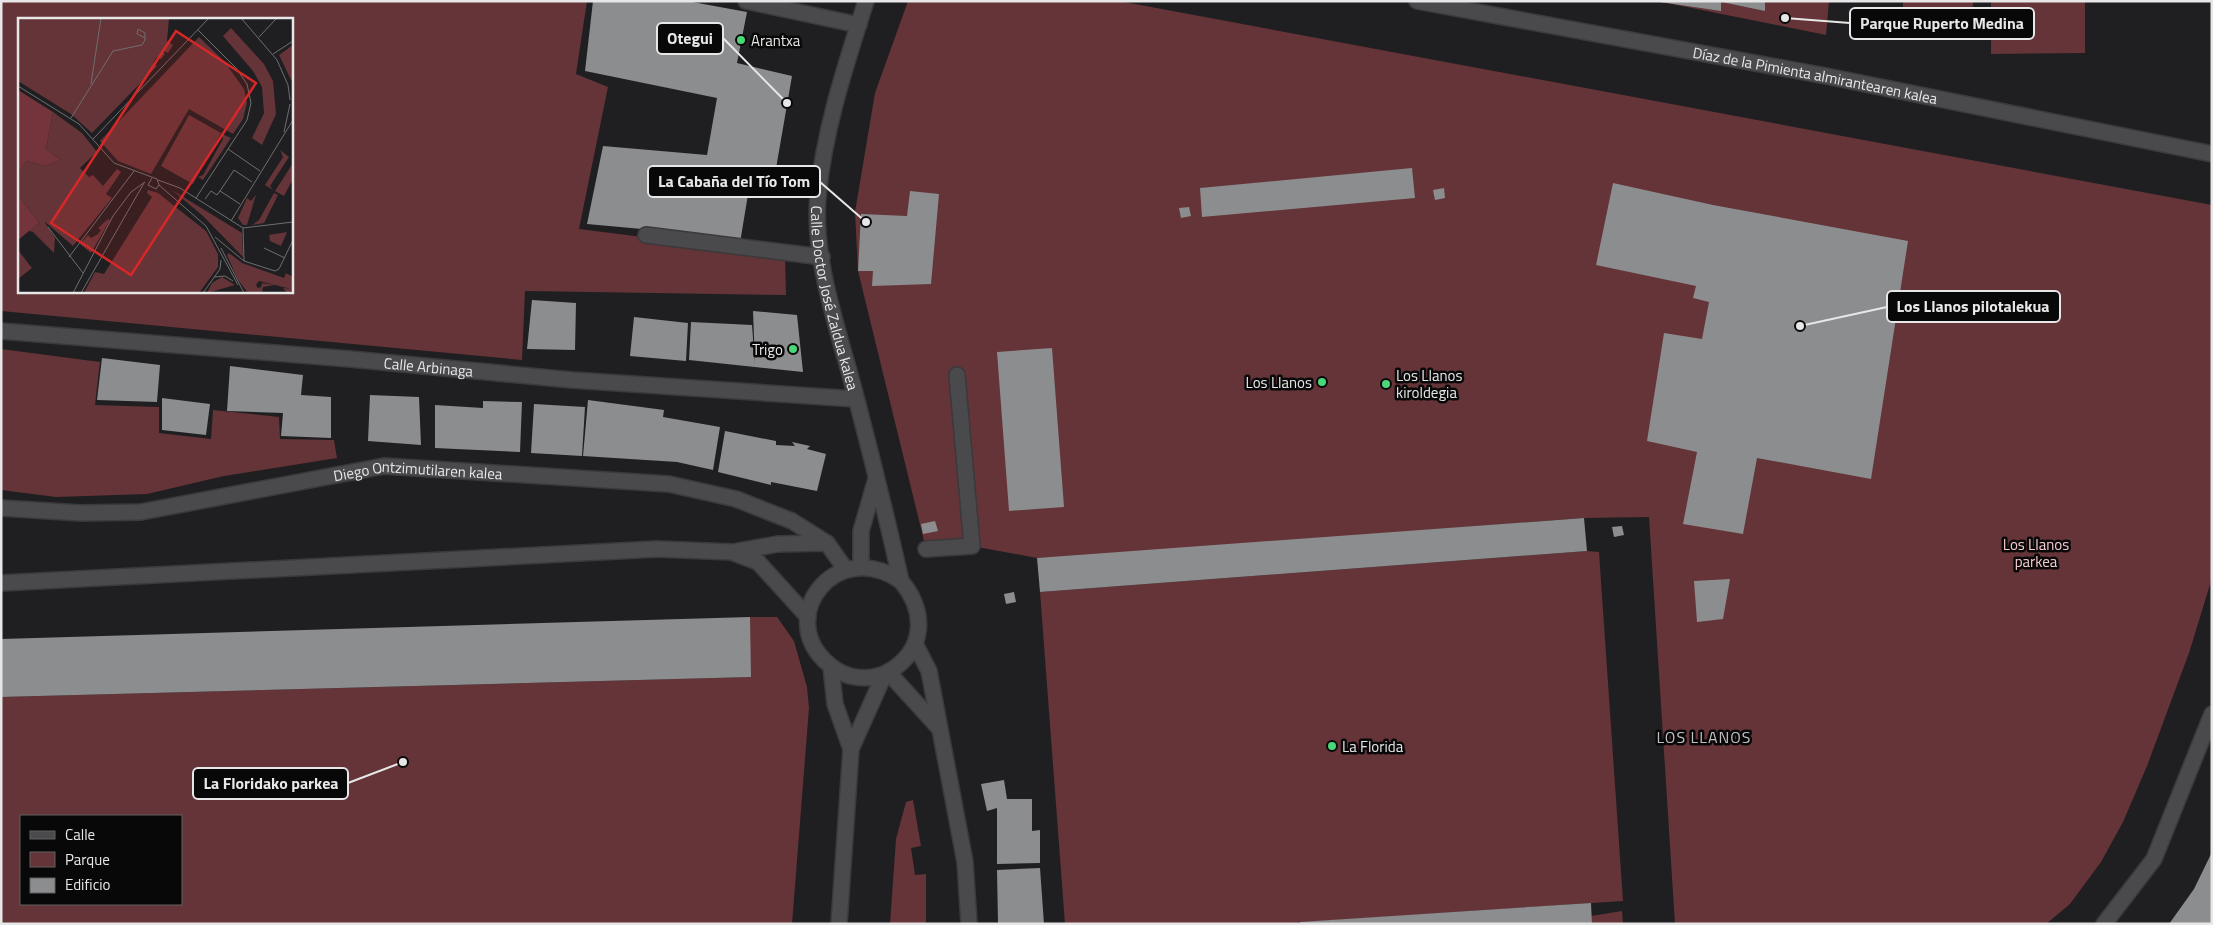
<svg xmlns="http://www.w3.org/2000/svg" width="2213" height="925" font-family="'Titillium Web',sans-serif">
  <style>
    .green { fill: #643438; fill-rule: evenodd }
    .building { fill: #8c8d8f }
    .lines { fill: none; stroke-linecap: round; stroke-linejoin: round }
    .minor-casing { stroke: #3a393b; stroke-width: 18 }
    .minor { stroke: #4a494b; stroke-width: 15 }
    .poi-dot { fill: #49d778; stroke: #090809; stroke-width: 2 }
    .labels { text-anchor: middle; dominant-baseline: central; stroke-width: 5; stroke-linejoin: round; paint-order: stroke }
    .poi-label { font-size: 15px; fill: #e8e7e8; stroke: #090809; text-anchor: start }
    .street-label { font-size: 15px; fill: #e8e7e8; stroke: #090809 }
    .park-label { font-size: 15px; fill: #f5cbcd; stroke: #090809 }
    .neighbourhood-label { font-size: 16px; letter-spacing: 1px; fill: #c0bec1; stroke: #090809 }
    .inset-road { fill: none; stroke: #6f6e70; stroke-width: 1 }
    .view { fill: #d62828; fill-opacity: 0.15; stroke: #d62828; stroke-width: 2.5 }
    .inset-edge { fill: none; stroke: #e8e7e8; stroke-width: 2.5 }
    .leader { fill: none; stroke: #e8e7e8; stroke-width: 2 }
    .callout-dot { fill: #e8e7e8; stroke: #090809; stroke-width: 2 }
    .callout { fill: #090809; stroke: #e8e7e8; stroke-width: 2 }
    .callout-label { font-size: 16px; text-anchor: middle; font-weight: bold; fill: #e8e7e8 }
  </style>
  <rect width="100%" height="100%" fill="#1f1e20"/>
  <path class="green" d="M1,1H587L576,74L608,87L579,229L785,255L786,295L525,291L522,360L1,311ZM19,19H291V291H19Z
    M908,1H1119L2212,205V578L2189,653L2147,766L2123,822L2101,862L2070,904L2046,924H1675L1649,517L1584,518L1084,556L1037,558L972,546L926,549L858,271L855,212L875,93Z
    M1657,1H1829L1826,35Z
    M1903,1H1973L1972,37L1903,31Z
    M1991,1H2085V53L1991,54Z
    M1,349L100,362L95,405L159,407V433L211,439L213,410L279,417L280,439L334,440L337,458L224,476L147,494L56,497L1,490Z
    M1587,551L1599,552L1623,901L1277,924H1065L1040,592Z
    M750,617H777L794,641L807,687L809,708L792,924H1V697L750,677ZM21,816H181V904H21Z
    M913,800L921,846L911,848L915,875L926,874V924H890L896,839L906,802Z
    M1622,911L1623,924H1592L1591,916Z"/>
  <path class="building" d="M593,1H687L747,12L737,63L792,76L774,180L751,176L740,243L664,231L587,224L603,146L707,155L717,98L585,71Z
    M1660,1H1721V11L1660,2Z
    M1722,1H1765V11L1722,2Z
    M1412,168L1415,198L1202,217L1200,188Z
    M1613,183L1713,205L1908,241L1871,479L1757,458L1743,534L1683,524L1697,452L1647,441L1664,333L1702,339L1709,302L1693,298L1696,286L1596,265Z
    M1444,188L1445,198L1435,200L1433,190Z
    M910,191L939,194L931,284L872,286L873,271H858L861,214L907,216Z
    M1189,207L1191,216L1181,218L1179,208Z
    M532,300L576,303L575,350L527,349Z
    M753,311L797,315L803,372L689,360L691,322L752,325L755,365Z
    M634,317L688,323L686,361L630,356Z
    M1052,348L1064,507L1009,511L997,352Z
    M102,358L160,365L157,402L97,400Z
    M230,366L303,375L301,395L331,397V438L281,436L283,413L227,411Z
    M370,395L419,397L421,445L368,441Z
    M162,398L210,404L206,435L162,430Z
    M588,400L664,410L663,417L720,427L713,470L677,462L583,456Z
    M483,401L522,402L520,452L435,448V405L483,408Z
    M534,404L585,407L582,456L531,453Z
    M725,431L776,441V445L795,446L792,442L810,446L807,449L826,454L817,491L771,482V485L718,472Z
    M1584,518L1587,551L1040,592L1037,558Z
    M935,521L938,531L923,534L921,524Z
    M1622,526L1624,535L1614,537L1612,527Z
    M1730,579L1723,619L1697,622L1694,581Z
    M1014,592L1016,602L1006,604L1004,594Z
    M750,617L751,677L1,697V639Z
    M1004,780L1007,799H1032V831L1040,830V863L997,864V808L987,811L981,784Z
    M2212,852V924H2169L2194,889Z
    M1040,868L1044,924H998L997,870Z
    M1591,903L1592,924H1300V922Z"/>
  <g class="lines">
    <g class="minor-casing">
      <g id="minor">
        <path d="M746,1L859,25"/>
        <path id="s1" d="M866,1C846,64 824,130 818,196C812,260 840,335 856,397C872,458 887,519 901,581C926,611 926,649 890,671C877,679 863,679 850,676C839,673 831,667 824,660C778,614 836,537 901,581"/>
        <path id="s2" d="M1417,1L1826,76L2212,154"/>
        <path d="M646,235L822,257"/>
        <path id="s3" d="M1,331L350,359L572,380L856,399"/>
        <path id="s4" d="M1,508L81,513L141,512L384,466L669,484L736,499L792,521L827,543"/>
        <path d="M926,549L972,546L957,375"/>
        <path d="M734,553L758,562L808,617"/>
        <path d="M861,567V531L876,479"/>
        <path d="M1,583L657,549L733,552L778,544L827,543L846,570"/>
        <path d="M915,644L929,671L965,862L969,924"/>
        <path d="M831,667L835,704L851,749"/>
        <path d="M888,672L939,728"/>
        <path d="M839,924L851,749L884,675"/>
        <path d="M2104,924L2154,859L2212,714"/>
      </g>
    </g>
    <use href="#minor" class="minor"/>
  </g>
  <g class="poi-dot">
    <circle cx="741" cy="40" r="5"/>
    <circle cx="793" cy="349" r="5"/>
    <circle cx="1322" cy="382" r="5"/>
    <circle cx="1386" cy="384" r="5"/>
    <circle cx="1332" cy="746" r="5"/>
  </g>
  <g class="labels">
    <g class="poi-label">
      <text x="751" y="40">Arantxa</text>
      <text x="783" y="349" text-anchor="end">Trigo</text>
      <text x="1396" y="375">Los Llanos<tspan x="1396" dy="17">kiroldegia</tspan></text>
      <text x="1312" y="382" text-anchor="end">Los Llanos</text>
      <text x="1342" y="746">La Florida</text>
    </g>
    <g class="street-label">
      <text stroke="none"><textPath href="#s2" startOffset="405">Díaz de la Pimienta almirantearen kalea</textPath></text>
      <text stroke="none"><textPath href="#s1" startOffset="305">Calle Doctor José Zaldua kalea</textPath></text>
      <text stroke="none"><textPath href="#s3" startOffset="429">Calle Arbinaga</textPath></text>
      <text stroke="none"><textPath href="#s4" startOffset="421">Diego Ontzimutilaren kalea</textPath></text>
    </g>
    <g class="park-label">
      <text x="2036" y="544">Los Llanos<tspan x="2036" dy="17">parkea</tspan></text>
    </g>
    <g class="neighbourhood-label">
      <text x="1704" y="737">LOS LLANOS</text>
    </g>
  </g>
  <g transform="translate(18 18)">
    <rect width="275" height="275" fill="#1f1e20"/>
    <path d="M0,0H151L149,23L155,27L150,35L144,32L147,36L143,41L139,39L135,45L139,48L74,115L53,96L0,63ZM213,10L246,46L255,63L258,96L244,127L234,120L246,95L244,69L235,53L205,18ZM181,19L206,43L226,71L229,85L225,101L215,116L171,91L133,156L100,143L82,123ZM275,27V61L273,62L261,37ZM35,94L64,115L79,134L62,150L71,159L75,157L85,168L99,151L103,154L88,176L94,180L55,228L26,203L37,220L36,235L15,214L11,213L21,205L0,177V154L9,143L27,148L43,142L28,131ZM171,97L203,115L175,166L143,148ZM204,116L213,120L185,162L180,159L185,157L205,121ZM262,132L271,139L252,168L255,172L247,167L265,139ZM275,145V161L266,178L257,173ZM130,172L140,175L188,213L200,236V249L181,275H66L77,254L86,256L134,179L129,175ZM154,172L224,215L225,239L185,198ZM256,175L260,177L246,205L234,207L241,202ZM238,177L229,207H225L220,200L229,180L233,183ZM90,201L92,202L73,235L62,226L70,217L73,220L80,216L83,212L80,210ZM269,214L263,228L252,223L251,217ZM0,232L14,250L0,261ZM211,235L224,245L266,260L268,255L275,259V272L269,275L265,270L273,271L241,263L238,267L240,270L243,269L244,265L257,267L245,269L244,275H230L220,262L209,237ZM204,259L217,267L189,275L194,265Z" fill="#643438"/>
    <path d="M0,72L35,94L28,131L43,142L27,148L9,143L0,154ZM0,177L21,205L0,222Z" fill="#74343b"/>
    <path class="inset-road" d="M223,0L259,42L270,67L272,82M241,19L259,0M255,36L275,23M73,66L83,0M0,68L61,106L96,145L139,161L141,167L138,171L130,167L134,160M53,100L95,33L124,27L127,22V15L120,11L119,16L127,20M266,114L272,86M75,121L191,0M210,131L242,153M140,162L162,170L225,210L275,204M141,167L188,208L220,267M178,180L229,102L233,85L229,66L218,50L180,12M187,181L193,173L199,177L202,173M222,186L202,173L216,152L234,164M213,203L275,102M30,209L65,255M225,210L226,243L257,253L261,251L275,222M197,219L226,243M203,230L226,275M246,230L267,240M51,239L116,153M196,259L207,258L215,263M55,275L95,198L113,174L127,164M63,275L126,165M185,275L202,251L203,242"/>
    <path class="view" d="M158,13L238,65L113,257L33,205Z"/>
    <rect width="275" height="275" class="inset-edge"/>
  </g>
  <path class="leader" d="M1785 18L1850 23M787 103L723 38M866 222L820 182M1800 326L1887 307M403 762L348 783"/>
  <g class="callout-dot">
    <circle cx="1785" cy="18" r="5"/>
    <circle cx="787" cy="103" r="5"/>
    <circle cx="866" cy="222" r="5"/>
    <circle cx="1800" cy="326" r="5"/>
    <circle cx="403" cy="762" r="5"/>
  </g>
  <g class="callout">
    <rect x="1850" y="8" width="184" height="31" rx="5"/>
    <rect x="657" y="23" width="66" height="31" rx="5"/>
    <rect x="648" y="166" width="172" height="31" rx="5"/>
    <rect x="1887" y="291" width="173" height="31" rx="5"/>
    <rect x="193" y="768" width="155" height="31" rx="5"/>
  </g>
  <g class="callout-label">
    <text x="1942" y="29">Parque Ruperto Medina</text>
    <text x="690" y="44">Otegui</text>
    <text x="734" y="187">La Cabaña del Tío Tom</text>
    <text x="1973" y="312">Los Llanos pilotalekua</text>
    <text x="271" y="789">La Floridako parkea</text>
  </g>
  <rect width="2213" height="925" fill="none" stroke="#e8e7e8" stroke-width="5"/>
  <rect x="20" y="815" width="162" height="90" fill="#090809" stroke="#626162"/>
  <rect x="30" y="831" width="25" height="8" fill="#4a494b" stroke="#626162"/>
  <text x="65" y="840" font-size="15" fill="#e8e7e8">Calle</text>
  <rect x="30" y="852" width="25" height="15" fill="#643438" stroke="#626162"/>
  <text x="65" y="865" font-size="15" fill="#e8e7e8">Parque</text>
  <rect x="30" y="878" width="25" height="15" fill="#8c8d8f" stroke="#626162"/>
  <text x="65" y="890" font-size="15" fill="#e8e7e8">Edificio</text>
</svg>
